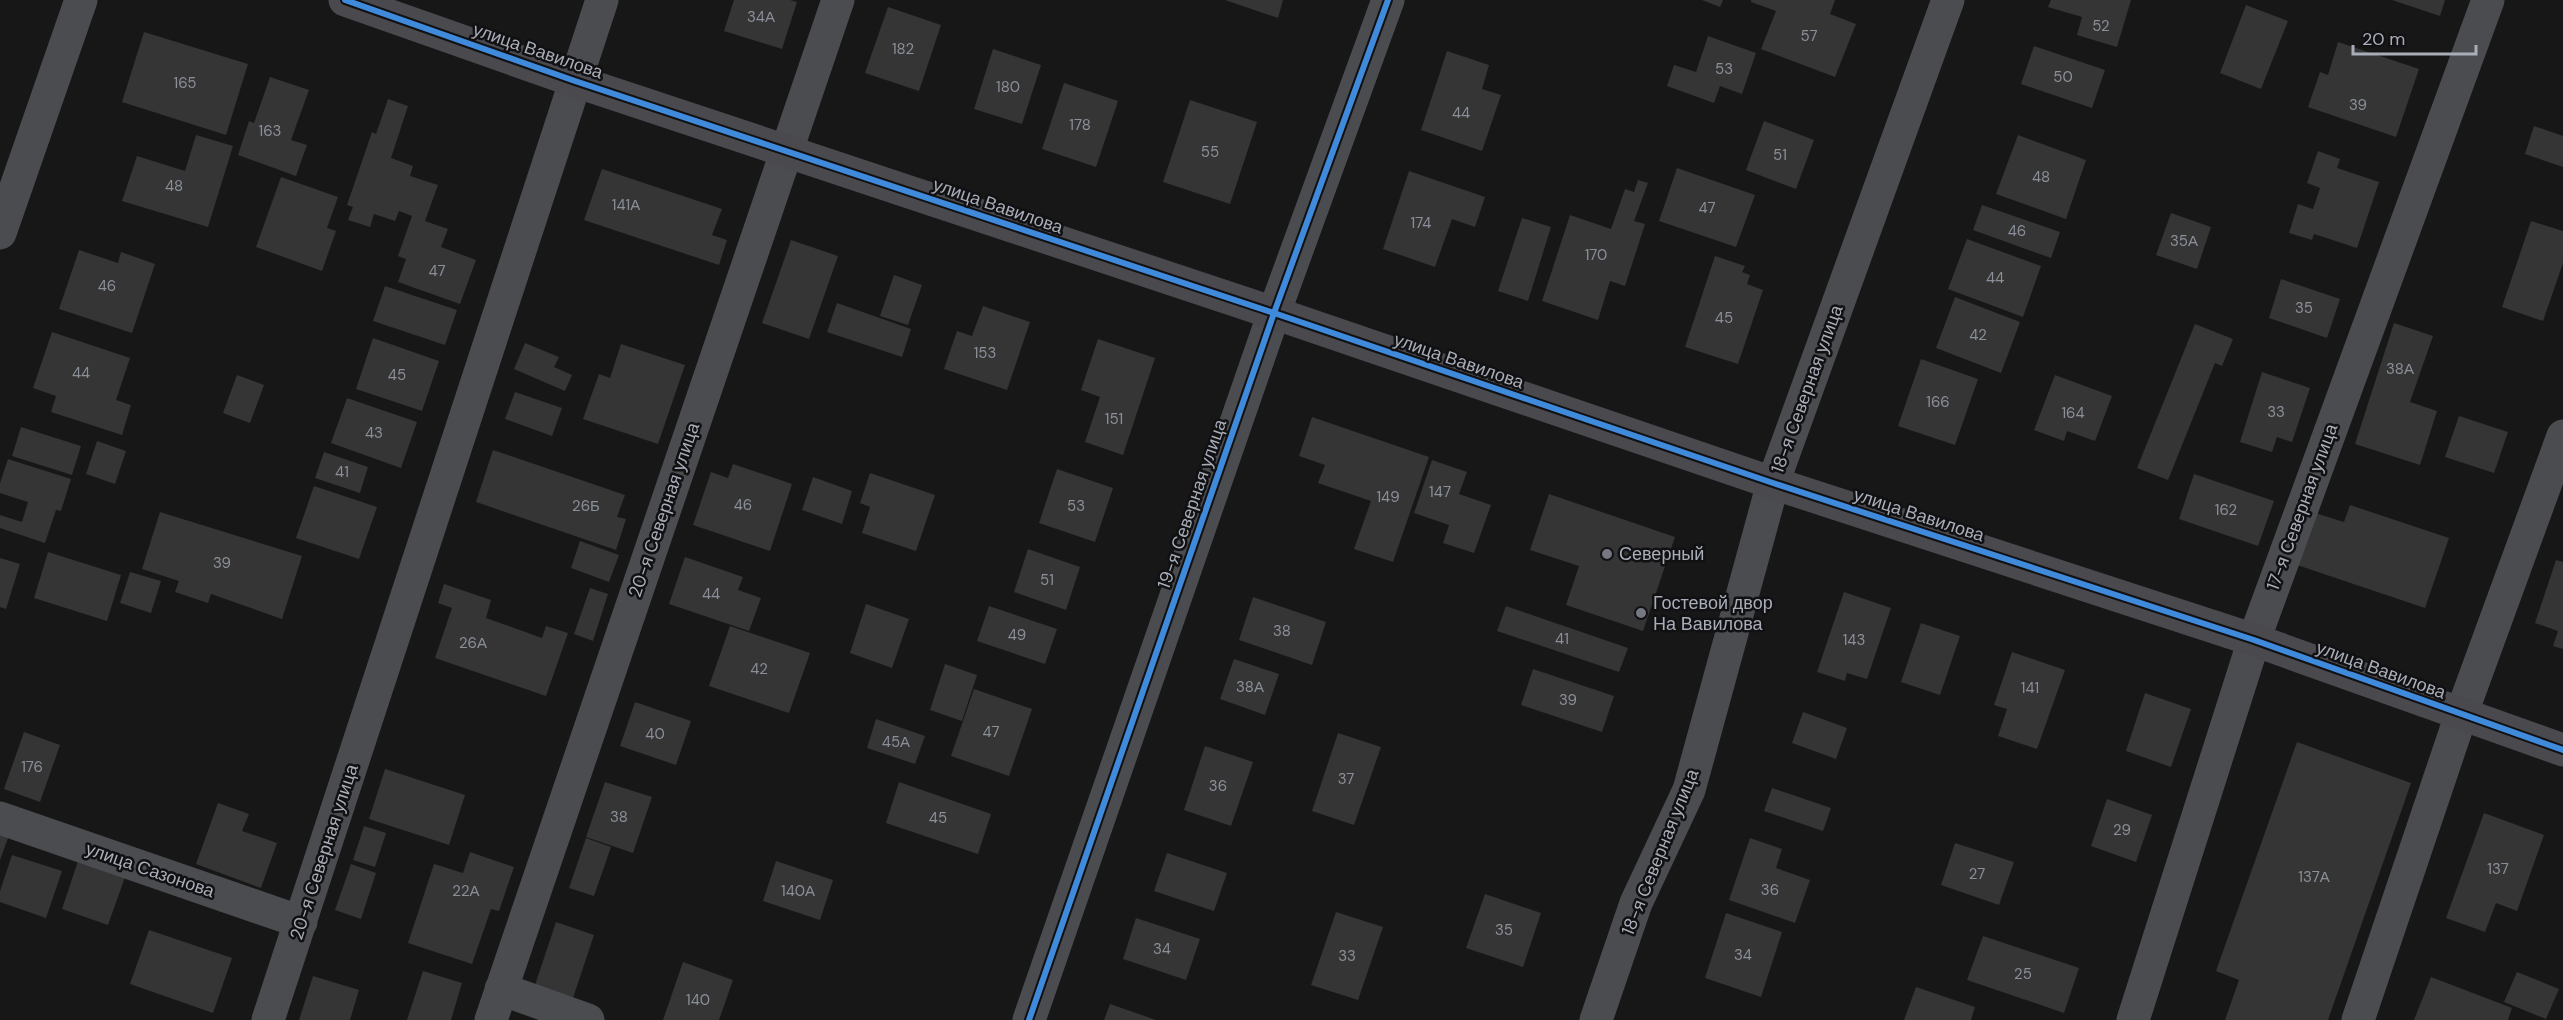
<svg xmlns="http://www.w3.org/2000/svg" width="2563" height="1020" font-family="'DM Sans',sans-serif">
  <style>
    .building { fill: #353536 }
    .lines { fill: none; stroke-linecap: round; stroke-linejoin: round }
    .street { stroke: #4b4c50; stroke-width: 33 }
    .secondary { stroke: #4a4a4e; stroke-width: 33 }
    .cycleway-casing { stroke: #111113; stroke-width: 10 }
    .cycleway { stroke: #408adc; stroke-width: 6 }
    .poi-dot { fill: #757880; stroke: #111113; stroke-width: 2 }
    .labels { text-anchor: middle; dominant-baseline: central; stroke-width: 5; stroke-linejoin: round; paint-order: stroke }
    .number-label { font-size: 15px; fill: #8b8f98 }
    .street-label { font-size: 18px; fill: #a8adb8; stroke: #111113 }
    .poi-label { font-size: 18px; fill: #a8adb8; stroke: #111113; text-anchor: start }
  </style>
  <rect width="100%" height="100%" fill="#171717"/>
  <path class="building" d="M734,0H790L797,2L782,49L724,31Z
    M1225,0H1283L1278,18Z
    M1702,0H1723L1720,7Z
    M1751,0H1835L1830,14L1856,24L1835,77L1761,49L1776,11L1751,2Z
    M2051,0H2131L2117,47L2077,35L2082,17L2048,7Z
    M2392,0H2445L2440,16Z
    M2246,5L2288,21L2261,89L2220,73Z
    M888,7L941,25L919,91L865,73Z
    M144,32L248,64L226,135L122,102Z
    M1708,36L1756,53L1742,94L1720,86L1714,103L1667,86L1674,65L1696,72Z
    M2338,42L2419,69L2396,137L2308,107L2320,72L2328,75Z
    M2034,46L2105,70L2092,108L2021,84Z
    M993,49L1041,65L1022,124L974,109Z
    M1447,51L1489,65L1482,89L1501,95L1482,151L1421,130Z
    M270,77L309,90L291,140L307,145L296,176L238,155L249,121L254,123Z
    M1064,83L1118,101L1096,167L1042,149Z
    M388,99L408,106L391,158L413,166L410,176L438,185L425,221L448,229L441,247L476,260L460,304L398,282L406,259L398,256L412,216L399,211L395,221L374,214L370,227L348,220L353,207L347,205L372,132L376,134Z
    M1190,100L1257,122L1230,204L1163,182Z
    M1764,121L1814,140L1796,189L1746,170Z
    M2534,126L2563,136V167L2525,154Z
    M196,135L233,146L208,227L122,201L137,156L185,171Z
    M2018,135L2086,160L2066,219L1996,194Z
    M2318,151L2340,159L2337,168L2379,182L2357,248L2314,234L2312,240L2289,233L2298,204L2313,209L2320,188L2307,183Z
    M1677,168L1755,195L1736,247L1659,221Z
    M602,169L722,209L712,235L727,240L719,265L584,220Z
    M1409,171L1485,197L1475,227L1452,219L1435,267L1383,249Z
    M281,177L338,197L327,228L336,231L322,271L256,247Z
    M1638,180L1648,183L1634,221L1645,224L1625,286L1610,281L1598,320L1542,301L1570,215L1611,229L1625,189L1634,192Z
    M1982,205L2060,232L2051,258L1973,230Z
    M2171,213L2211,227L2197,269L2156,255Z
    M1522,218L1551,227L1528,301L1498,291Z
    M2531,221L2563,231V263L2543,321L2502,307Z
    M1967,239L2041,266L2023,317L1948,289Z
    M791,240L838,256L809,339L762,323Z
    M79,250L118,263L121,252L155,264L132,333L59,309Z
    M1715,256L1745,266L1742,272L1750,275L1747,284L1763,290L1738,364L1685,347Z
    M894,275L922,285L908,325L880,316Z
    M2281,279L2340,299L2327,338L2269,318Z
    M385,286L457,310L445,345L373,321Z
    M1955,297L2020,322L2001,373L1936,348Z
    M837,303L911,329L902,357L827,332Z
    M983,306L1030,322L1007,390L944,369L957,331L972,336Z
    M2394,323L2433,336L2410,402L2437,411L2420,465L2355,444Z
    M2195,324L2233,339L2222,366L2215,363L2168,480L2137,468Z
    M52,332L130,358L116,400L131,405L122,435L51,412L56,396L33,388Z
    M373,338L439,361L422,411L356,389Z
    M1098,339L1155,358L1123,455L1085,442L1100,397L1081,390Z
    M525,343L559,357L554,367L572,375L565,391L514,369Z
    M621,344L685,365L658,444L583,419L599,374L610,378Z
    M1921,359L1978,379L1955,445L1898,426Z
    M2262,372L2310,388L2292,442L2277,437L2272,452L2240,442Z
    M237,375L264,385L250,423L223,413Z
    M2055,375L2112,396L2095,441L2067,431L2064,441L2034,430Z
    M515,392L562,408L552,436L505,419Z
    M347,398L417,422L401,468L331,443Z
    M2459,416L2508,432L2494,473L2445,457Z
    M1312,417L1429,457L1393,562L1354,549L1371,501L1318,483L1325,465L1299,456Z
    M21,427L81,446L72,475L12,456Z
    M97,441L126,451L115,484L86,474Z
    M493,450L625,495L617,517L626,519L616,550L476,502Z
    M324,452L368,467L360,493L315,478Z
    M8,459L71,479L61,511L56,510L45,543L0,528V515L22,522L28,502L0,493V483Z
    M1432,460L1467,472L1459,494L1491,505L1474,553L1443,543L1449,525L1414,513Z
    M733,464L792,484L770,551L693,525L711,472L728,478Z
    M1057,469L1113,488L1095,542L1039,523Z
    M870,473L935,495L916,551L862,533L870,507L860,503Z
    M2194,474L2274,501L2258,546L2179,519Z
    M813,477L852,491L842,524L802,510Z
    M314,486L377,507L359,559L296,538Z
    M1549,494L1675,537L1643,631L1566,605L1579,566L1530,550Z
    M2350,505L2449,538L2425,608L2297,565L2315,513L2344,522Z
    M160,512L302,556L282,619L211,594L208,603L175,592L179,581L142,569Z
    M580,541L619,555L609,582L571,568Z
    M1028,549L1080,567L1066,610L1014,592Z
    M48,552L121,575L107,621L34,598Z
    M685,557L743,577L738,590L761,598L749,631L669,604Z
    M0,558L20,564L6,609L0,607Z
    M2556,560L2563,562V649L2553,646L2558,631L2535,623Z
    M130,572L161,581L151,613L120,603Z
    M444,584L491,600L486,618L542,638L546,626L568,633L546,696L435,658L452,608L438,603Z
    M590,588L608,594L593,641L574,634Z
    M1844,592L1891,608L1867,679L1847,673L1845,681L1817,672Z
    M1253,597L1326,622L1312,665L1239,640Z
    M866,604L909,619L892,668L850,653Z
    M989,606L1057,629L1045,664L977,641Z
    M1506,606L1628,648L1619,672L1497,631Z
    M1921,623L1960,636L1940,695L1901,682Z
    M730,626L810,653L789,713L709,686Z
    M2012,652L2065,670L2037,749L1998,736L2007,709L1994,705Z
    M1234,659L1279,674L1265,715L1220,699Z
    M945,664L977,675L962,721L930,710Z
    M1533,669L1614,696L1602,732L1521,705Z
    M974,689L1032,709L1009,776L951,756Z
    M2145,693L2191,709L2171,767L2126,751Z
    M635,702L691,721L676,765L620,746Z
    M1803,712L1847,728L1836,759L1792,743Z
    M876,719L925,736L915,764L867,748Z
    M24,732L60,745L40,802L4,789Z
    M1338,733L1381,747L1354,825L1312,811Z
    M2297,742L2411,783L2328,1020H2225L2239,980L2216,971Z
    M1205,746L1253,762L1231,826L1184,810Z
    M385,769L465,795L449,845L369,819Z
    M605,782L652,797L633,853L586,837Z
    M899,782L991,814L978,854L886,823Z
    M1772,788L1831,808L1823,831L1764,811Z
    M2107,799L2152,815L2136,862L2091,846Z
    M218,803L249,814L242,831L277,843L261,888L196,864Z
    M2484,813L2544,835L2517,911L2496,903L2485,932L2446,918Z
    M364,826L386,833L375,867L353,860Z
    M0,835L8,838L0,860Z
    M586,838L611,847L594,896L569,888Z
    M1750,838L1782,849L1776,868L1810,880L1795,923L1729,900Z
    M1955,843L2014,862L1999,905L1941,885Z
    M470,852L514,867L499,911L491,909L472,964L408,943L434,864L463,873Z
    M1167,853L1227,873L1214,911L1154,891Z
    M12,855L62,871L46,918L0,902V891Z
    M78,861L125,877L108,925L62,909Z
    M776,861L833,880L820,920L763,901Z
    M351,864L376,873L361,919L335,910Z
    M1485,894L1541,913L1523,967L1466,948Z
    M1336,912L1383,927L1358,1000L1311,985Z
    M1726,913L1782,932L1761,997L1705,978Z
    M1136,918L1200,939L1186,980L1123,959Z
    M556,922L594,935L572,1001L534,988Z
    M149,930L232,958L213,1013L130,984Z
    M1983,936L2079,968L2064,1013L1967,980Z
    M683,962L733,980L719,1020H663Z
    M423,971L462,983L451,1020H407Z
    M2517,972L2559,989L2546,1019L2504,1002Z
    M313,976L359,990L350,1020H299Z
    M2431,977L2512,1008L2508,1020H2414Z
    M1916,987L1975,1007L1971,1020H1904Z
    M1110,1004L1156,1020H1104Z"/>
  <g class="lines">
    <path class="street" d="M0,233L81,0
      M0,818L301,922
      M501,989L588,1020
      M268,1020L602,0
      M491,1020L838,0
      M1029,1020L1274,313L1388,0
      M1596,1020L1636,903L1689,790L1773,483L1948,0
      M2133,1020L2254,640L2488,0
      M2358,1020L2461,715L2563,436"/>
    <path class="secondary" d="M345,0L575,81L1274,313L1773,483L2254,640L2563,750"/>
    <g class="cycleway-casing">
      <path id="cycleway" d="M345,0L575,81L1274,313L1773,483L2254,640L2563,750
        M1029,1020L1274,313L1388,0"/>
    </g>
    <use href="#cycleway" class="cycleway"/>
  </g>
  <g class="poi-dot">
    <circle cx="1607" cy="554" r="6"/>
    <circle cx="1641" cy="613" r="6"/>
  </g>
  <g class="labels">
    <g class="number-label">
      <text x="761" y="17">34А</text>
      <text x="2101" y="26">52</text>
      <text x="1809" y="36">57</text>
      <text x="903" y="49">182</text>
      <text x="1724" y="69">53</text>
      <text x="2063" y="77">50</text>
      <text x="185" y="83">165</text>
      <text x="1008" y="87">180</text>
      <text x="2358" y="105">39</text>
      <text x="1461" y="113">44</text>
      <text x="1080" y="125">178</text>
      <text x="270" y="131">163</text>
      <text x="1210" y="152">55</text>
      <text x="1780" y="155">51</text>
      <text x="2041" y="177">48</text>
      <text x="174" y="186">48</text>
      <text x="626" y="205">141А</text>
      <text x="1707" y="208">47</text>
      <text x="1421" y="223">174</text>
      <text x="2017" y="231">46</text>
      <text x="2184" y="241">35А</text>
      <text x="1596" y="255">170</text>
      <text x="437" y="271">47</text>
      <text x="1995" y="278">44</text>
      <text x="107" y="286">46</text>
      <text x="2304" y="308">35</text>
      <text x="1724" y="318">45</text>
      <text x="1978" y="335">42</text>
      <text x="985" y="353">153</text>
      <text x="2400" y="369">38А</text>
      <text x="81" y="373">44</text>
      <text x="397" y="375">45</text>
      <text x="1938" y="402">166</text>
      <text x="2276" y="412">33</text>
      <text x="2073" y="413">164</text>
      <text x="1114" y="419">151</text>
      <text x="374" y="433">43</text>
      <text x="342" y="472">41</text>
      <text x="1440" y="492">147</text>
      <text x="1388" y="497">149</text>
      <text x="743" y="505">46</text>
      <text x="586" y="506">26Б</text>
      <text x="1076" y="506">53</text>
      <text x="2226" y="510">162</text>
      <text x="222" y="563">39</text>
      <text x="1047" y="580">51</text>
      <text x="711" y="594">44</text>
      <text x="1282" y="631">38</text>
      <text x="1017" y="635">49</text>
      <text x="1562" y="639">41</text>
      <text x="1854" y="640">143</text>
      <text x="473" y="643">26А</text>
      <text x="759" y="669">42</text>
      <text x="1250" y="687">38А</text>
      <text x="2030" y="688">141</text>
      <text x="1568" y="700">39</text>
      <text x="991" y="732">47</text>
      <text x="655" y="734">40</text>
      <text x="896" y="742">45А</text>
      <text x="32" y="767">176</text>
      <text x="1346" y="779">37</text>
      <text x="1218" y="786">36</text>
      <text x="619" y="817">38</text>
      <text x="938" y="818">45</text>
      <text x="2122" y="830">29</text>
      <text x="2498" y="869">137</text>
      <text x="1977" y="874">27</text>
      <text x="2314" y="877">137А</text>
      <text x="1770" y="890">36</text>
      <text x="466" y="891">22А</text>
      <text x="798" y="891">140А</text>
      <text x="1504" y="930">35</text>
      <text x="1162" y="949">34</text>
      <text x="1743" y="955">34</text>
      <text x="1347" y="956">33</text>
      <text x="2023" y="974">25</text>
      <text x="698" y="1000">140</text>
    </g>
    <g class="street-label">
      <text transform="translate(538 51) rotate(19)">улица Вавилова</text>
      <text transform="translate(998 206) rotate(19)">улица Вавилова</text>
      <text transform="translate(1459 361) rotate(19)">улица Вавилова</text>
      <text transform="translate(1807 389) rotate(-70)">18-я Северная улица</text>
      <text transform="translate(1192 504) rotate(-71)">19-я Северная улица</text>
      <text transform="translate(2302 507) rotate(-70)">17-я Северная улица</text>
      <text transform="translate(664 510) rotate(-71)">20-я Северная улица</text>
      <text transform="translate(1919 515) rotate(18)">улица Вавилова</text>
      <text transform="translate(2381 670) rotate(20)">улица Вавилова</text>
      <text transform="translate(324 852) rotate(-72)">20-я Северная улица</text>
      <text transform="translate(1660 852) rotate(-68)">18-я Северная улица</text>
      <text transform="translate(150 870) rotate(19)">улица Сазонова</text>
    </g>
    <g class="poi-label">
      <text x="1619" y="554">Северный</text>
      <text x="1653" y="603">Гостевой двор<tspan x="1653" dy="21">На Вавилова</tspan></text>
    </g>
  </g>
  <path d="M2353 45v9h123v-9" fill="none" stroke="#a8adb8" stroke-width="3"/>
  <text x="2362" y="45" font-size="18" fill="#a8adb8" stroke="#111113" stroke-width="4.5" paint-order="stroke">20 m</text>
</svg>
